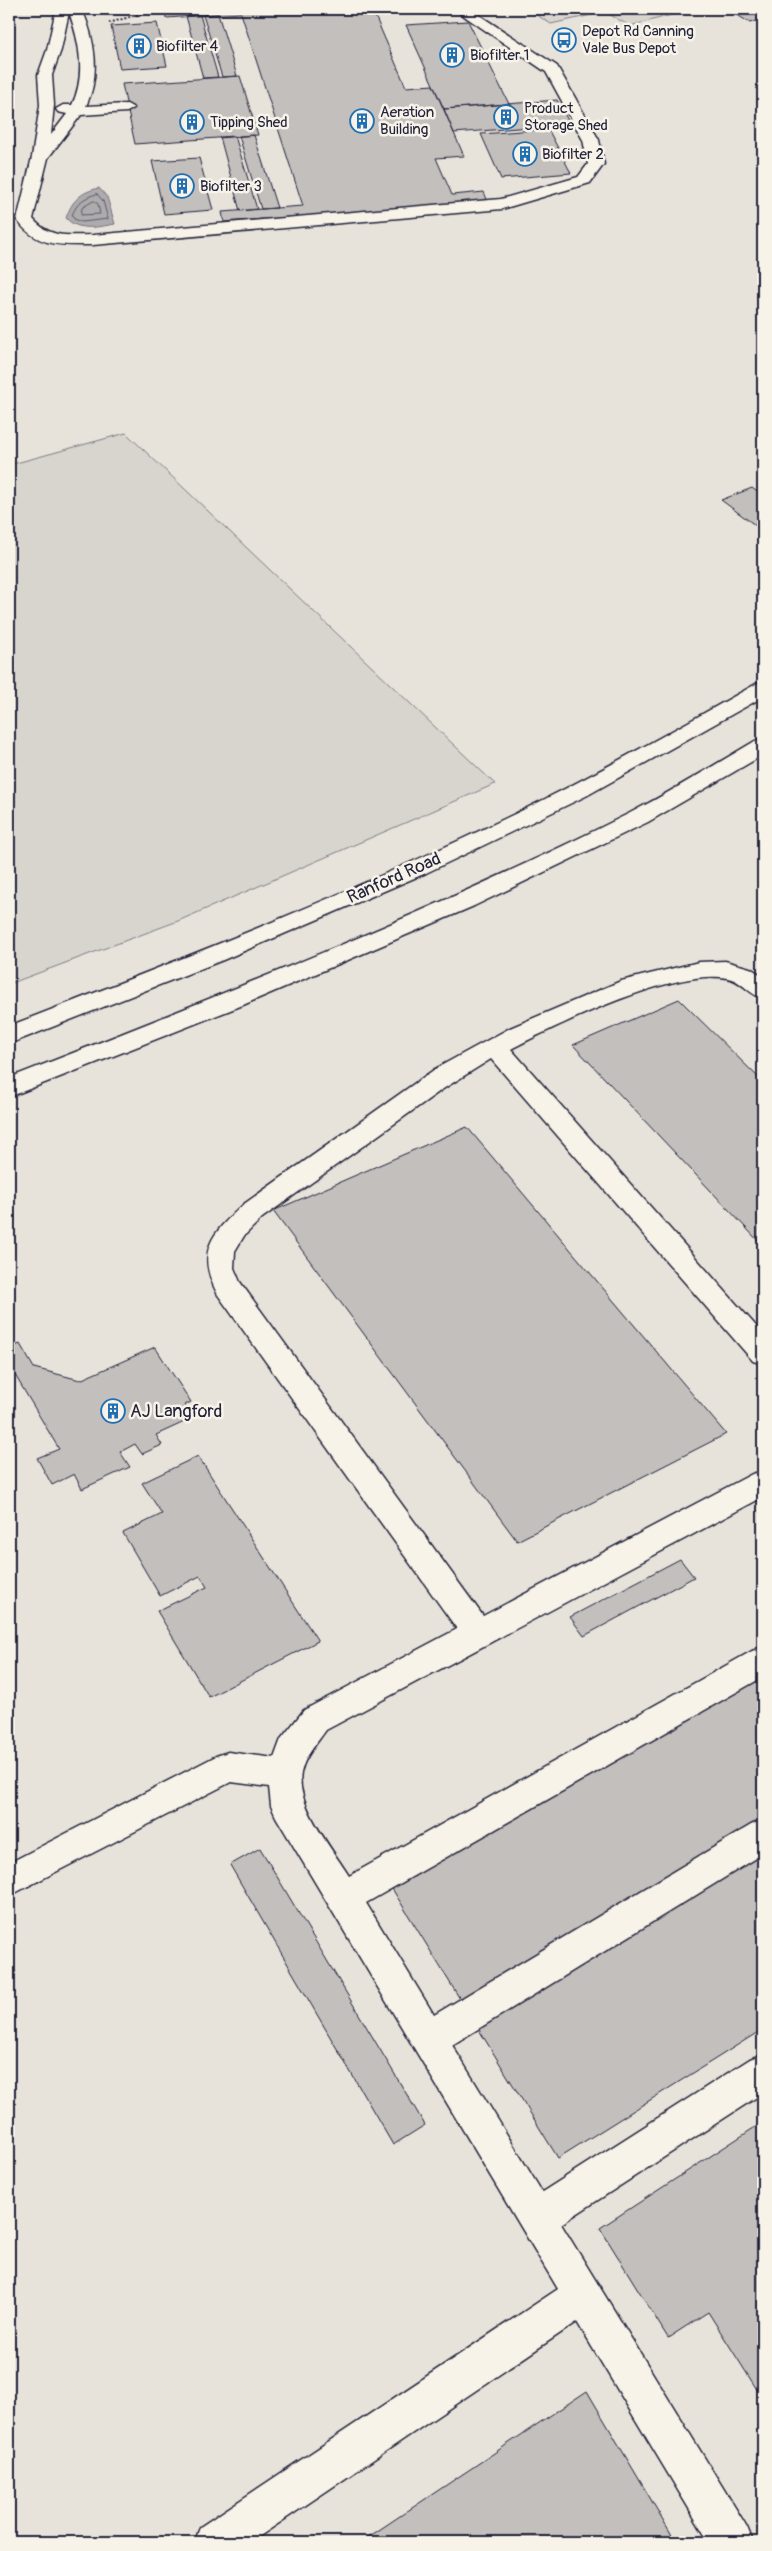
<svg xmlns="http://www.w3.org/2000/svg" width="772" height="2551" font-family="Pangolin,sans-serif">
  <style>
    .built { fill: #e7e3db }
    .green { fill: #d8d5cf; stroke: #7d7c85 }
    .water { fill: #aeabad; stroke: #76747f }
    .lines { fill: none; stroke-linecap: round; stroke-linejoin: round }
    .shore { stroke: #5a5969; stroke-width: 1 }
    .building { fill: #c2bfbd; stroke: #22223b }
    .minor-casing { stroke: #22223b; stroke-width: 3 }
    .major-casing { stroke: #22223b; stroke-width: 3 }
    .path { stroke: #22223b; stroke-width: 2; stroke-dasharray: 2 2; stroke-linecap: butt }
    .minor { fill: #f7f3e8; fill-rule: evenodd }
    .major { fill: #f7f3e8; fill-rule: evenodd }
    .labels { text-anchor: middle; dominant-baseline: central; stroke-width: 5; stroke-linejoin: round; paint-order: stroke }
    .far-poi-label { font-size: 15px; fill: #22223b; stroke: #f7f3e8; text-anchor: start }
    .street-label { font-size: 18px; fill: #22223b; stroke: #f7f3e8 }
    .poi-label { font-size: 18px; fill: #22223b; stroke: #f7f3e8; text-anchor: start }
  </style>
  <rect width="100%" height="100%" fill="#f7f3e8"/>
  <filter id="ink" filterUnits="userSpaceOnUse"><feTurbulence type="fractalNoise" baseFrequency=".02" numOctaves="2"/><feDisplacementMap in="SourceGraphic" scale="10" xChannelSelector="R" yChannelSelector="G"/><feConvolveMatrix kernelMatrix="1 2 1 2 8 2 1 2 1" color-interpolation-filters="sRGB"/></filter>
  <g filter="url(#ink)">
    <path class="built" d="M10,9H763V2542H9V110L16,66Z"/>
    <path class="green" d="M527,9H694L630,26L605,12L551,24Z
      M126,433L495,784L178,921L9,984V465Z"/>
    <path class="water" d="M99,188L107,197L115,224C98,227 78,232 66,218C72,200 81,192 99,188Z"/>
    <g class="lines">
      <path class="shore" d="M97,194L103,201L108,219L82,222L74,219L72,215C77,203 84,197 97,194Z
        M94,201L98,204L100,214L81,215L82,208Z"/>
    </g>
    <path class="building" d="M198,9H372L406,87L433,85L464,156L436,158L452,195L484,192L488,202L224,222L222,212L303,206L241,13L166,18L165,11Z
      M752,9H763V19L750,23L734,13Z
      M218,14L237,76L222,77L203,15Z
      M200,15L218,77L203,78L186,16Z
      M468,21L509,104L444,109L406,25Z
      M157,23L167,66L120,69L111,26Z
      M240,76L258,135L135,144L122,84Z
      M557,100L570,124L454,133L444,109Z
      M548,129L571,173L501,179L481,134Z
      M254,135L277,208L261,209L239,136Z
      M235,136L257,209L240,211L220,137Z
      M199,158L213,210L164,214L152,161Z
      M752,488L763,496V531L721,500Z
      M679,999L763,1082V1246L573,1045Z
      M467,1127L726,1434L517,1541L273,1211Z
      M20,1344L34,1368L80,1380L155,1347L191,1402L185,1405L193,1418L156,1435L162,1445L142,1454L135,1444L120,1452L130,1467L82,1489L74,1474L52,1485L37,1458L59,1449L9,1365V1348Z
      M198,1456L318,1641L209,1697L157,1611L207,1587L200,1576L160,1596L123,1533L162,1514L142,1483Z
      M680,1559L694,1577L584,1636L570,1617Z
      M763,1662V2029L558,2158L383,1874Z
      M260,1848L425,2125L393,2145L230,1865Z
      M763,2122V2399L708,2312L668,2338L600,2228Z
      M587,2391L676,2542H361Z"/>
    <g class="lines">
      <g class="minor-casing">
        <path id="minor" d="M56,9H82C95,39 101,75 86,106L127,104L134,108L127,112L81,115L48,158L33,219C50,239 69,235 93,235L501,199L578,177L588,164L583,140L546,72L454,9H470L557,66L599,140L604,164L590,183L502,209L93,245C62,245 37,248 17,220L32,157L40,105L38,75L47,50ZM69,12C80,43 86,75 72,105H63L56,109L58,112L67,114L51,135L54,105L52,75L61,50Z
          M725,961L750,968L763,976V998C749,995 742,980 727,978C674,968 559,1024 511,1049L763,1334V1364L753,1361L491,1059L443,1089L262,1218L244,1236L235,1251L234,1268L240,1282L483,1616L752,1474L763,1471V1497L326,1730C317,1743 304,1757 301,1773C295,1804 333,1850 349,1876L752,1651L763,1647V1677L366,1903L434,2015L751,1825L763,1820V1854L452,2045L542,2192L750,2059L763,2054V2093L561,2224L747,2527L753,2542H709L577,2322L251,2542H195L200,2527L558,2289L276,1817L271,1806L269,1787L231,1782L9,1896V1863L216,1756L228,1752L274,1758L281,1739L304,1710L457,1629L218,1295C195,1252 211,1234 244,1204L435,1069L510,1028L621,981L699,962Z"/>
      </g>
      <g class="major-casing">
        <path id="major" d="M763,682V697L586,796L426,873L223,960L9,1044V1026C190,956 371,886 545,799C617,763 686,723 756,684Z
          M763,739V755L648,822L474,906L243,1005L9,1097V1078C218,996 429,914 630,813C673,791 714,765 755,741Z"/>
      </g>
      <path class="path" d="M109,23L157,9"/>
      <use href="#minor" class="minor"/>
      <use href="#major" class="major"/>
    </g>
  </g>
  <defs>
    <g id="bus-ring" transform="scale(1.25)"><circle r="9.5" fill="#f7f3e8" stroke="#1f6fb2" stroke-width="1.5"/><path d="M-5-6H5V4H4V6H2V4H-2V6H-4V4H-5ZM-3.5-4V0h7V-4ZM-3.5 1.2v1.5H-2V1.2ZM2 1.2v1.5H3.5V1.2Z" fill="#1f6fb2"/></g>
    <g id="building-ring" transform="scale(1.25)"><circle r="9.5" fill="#f7f3e8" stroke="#1f6fb2" stroke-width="1.5"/><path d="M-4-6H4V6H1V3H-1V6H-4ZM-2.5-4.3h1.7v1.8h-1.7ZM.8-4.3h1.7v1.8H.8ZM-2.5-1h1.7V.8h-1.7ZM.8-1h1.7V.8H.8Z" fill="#1f6fb2"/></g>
  </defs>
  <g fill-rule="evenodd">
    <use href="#bus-ring" x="564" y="40"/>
    <use href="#building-ring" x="139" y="46"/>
    <use href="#building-ring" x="452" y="55"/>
    <use href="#building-ring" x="506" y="117"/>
    <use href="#building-ring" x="362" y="121"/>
    <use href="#building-ring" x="192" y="122"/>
    <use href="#building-ring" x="525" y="154"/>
    <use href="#building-ring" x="182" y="186"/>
    <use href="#building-ring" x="113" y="1411"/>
  </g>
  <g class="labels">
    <g class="far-poi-label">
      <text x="582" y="31">Depot Rd Canning<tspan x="582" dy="17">Vale Bus Depot</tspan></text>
      <text x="156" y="46">Biofilter 4</text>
      <text x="470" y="55">Biofilter 1</text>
      <text x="524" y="108">Product<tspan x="524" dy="17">Storage Shed</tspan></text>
      <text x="380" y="112">Aeration<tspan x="380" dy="17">Building</tspan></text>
      <text x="210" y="122">Tipping Shed</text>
      <text x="542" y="154">Biofilter 2</text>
      <text x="200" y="186">Biofilter 3</text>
    </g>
    <g class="street-label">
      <text transform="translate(394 878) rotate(-24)">Ranford Road</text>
    </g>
    <g class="poi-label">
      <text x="130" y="1411">AJ Langford</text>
    </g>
  </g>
  <rect width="772" height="2551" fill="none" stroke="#f7f3e8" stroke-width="30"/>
  <rect x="15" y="15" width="742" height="2521" fill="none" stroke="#22223b" stroke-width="2" filter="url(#ink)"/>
</svg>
